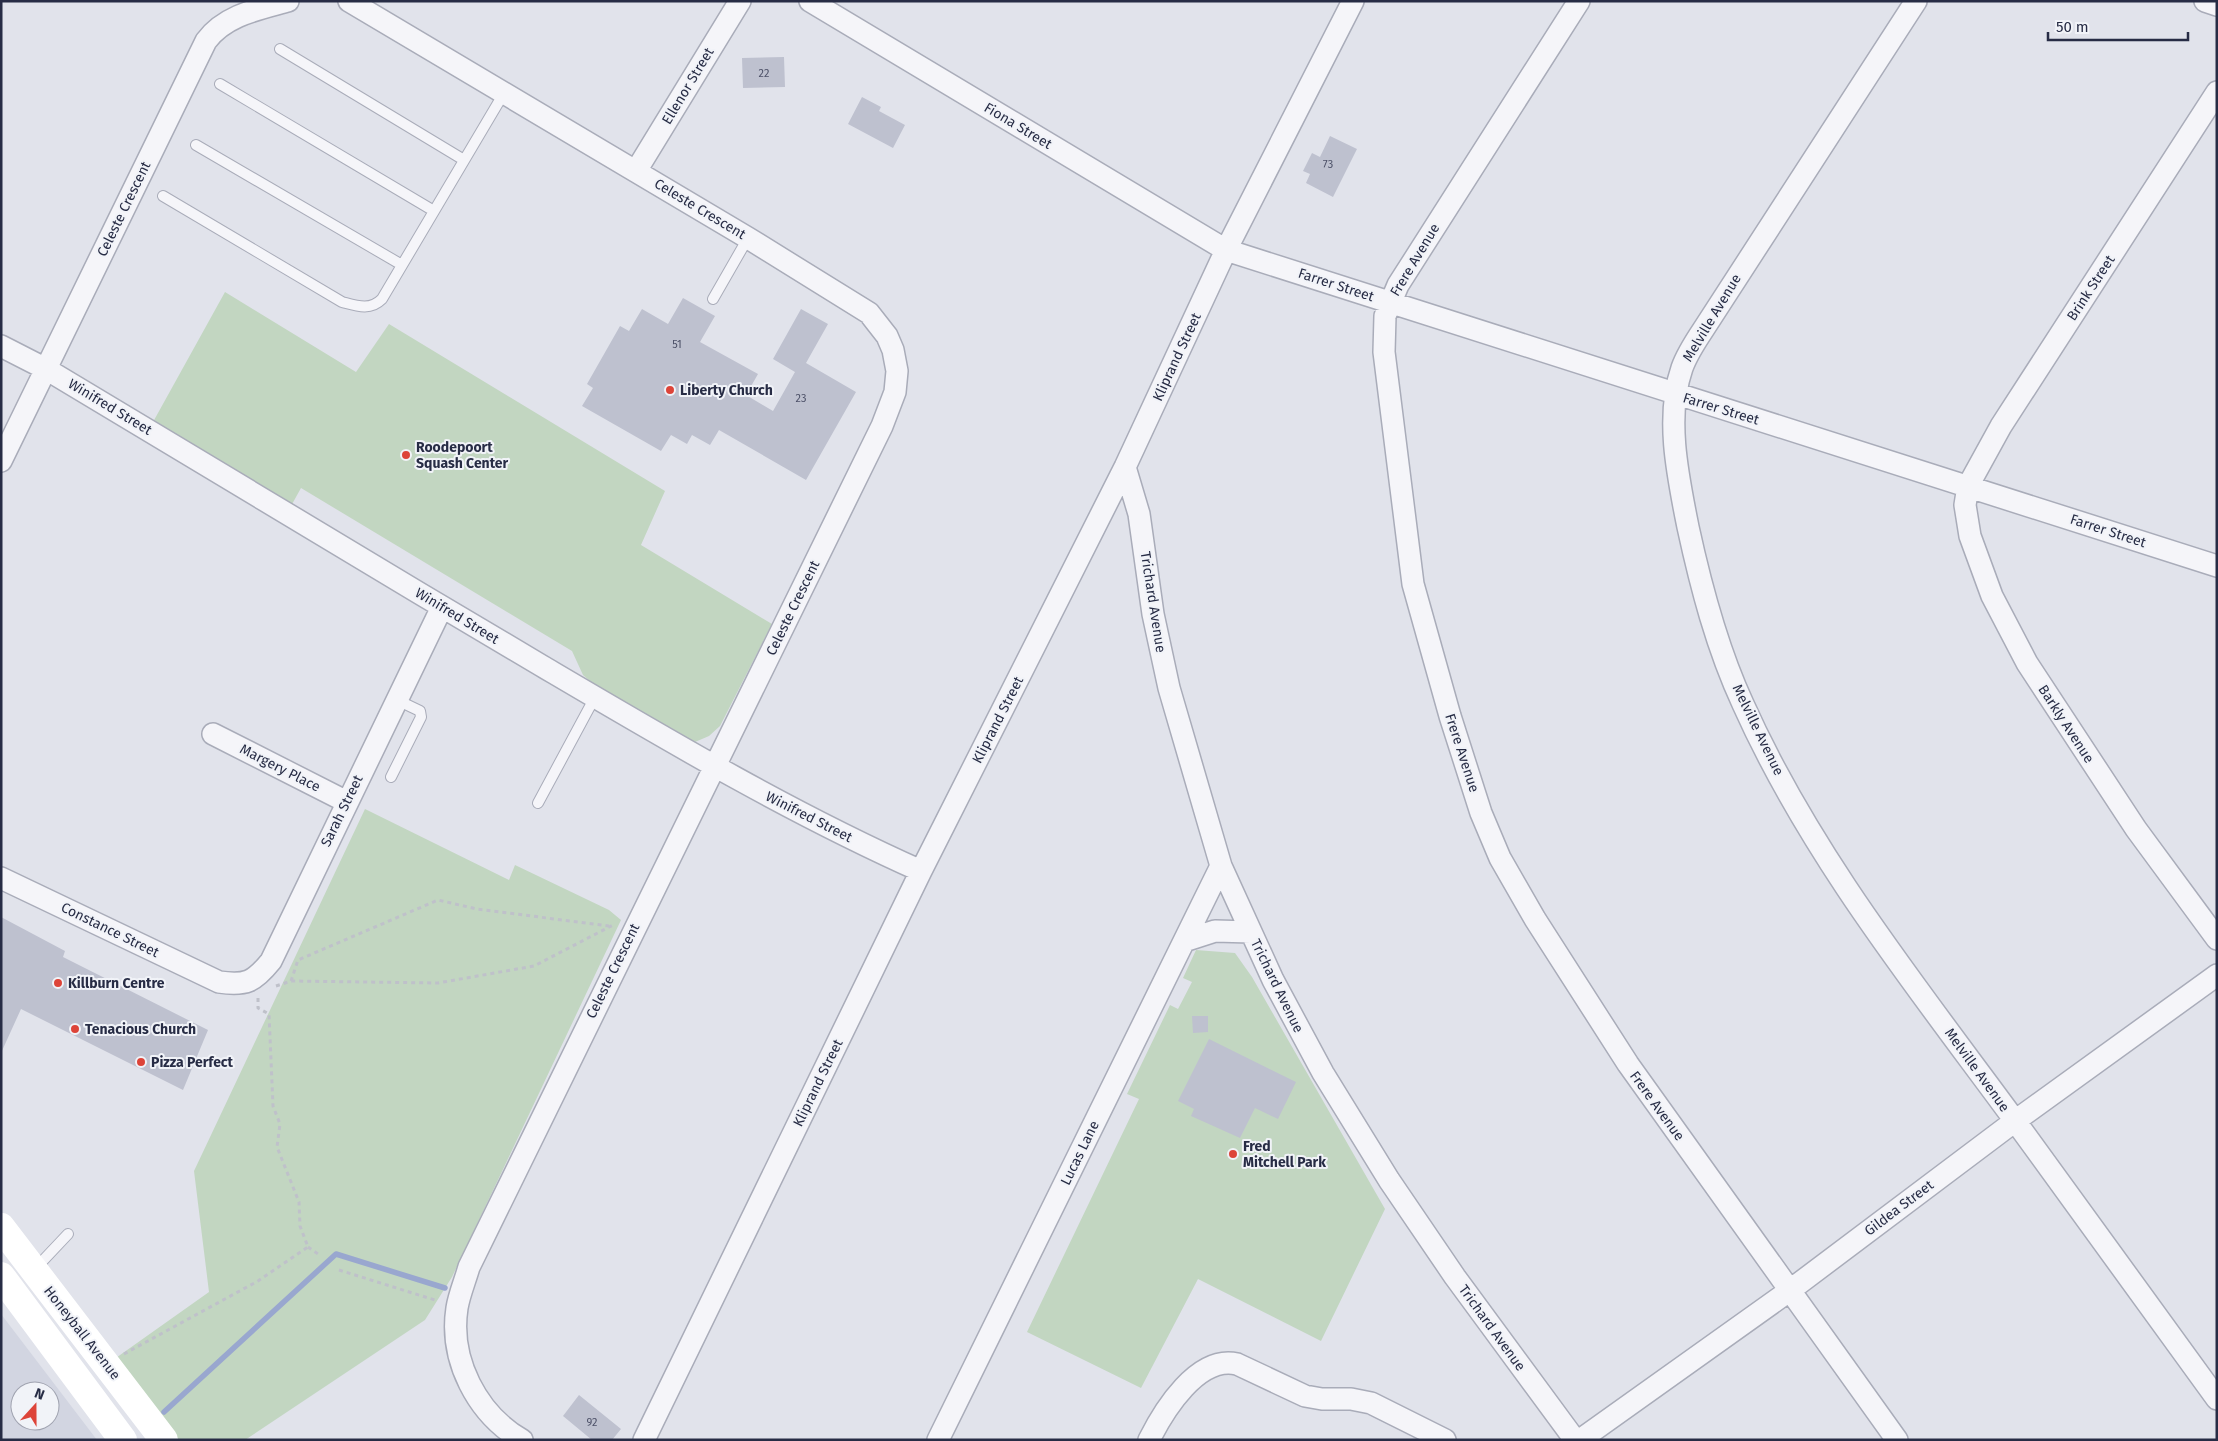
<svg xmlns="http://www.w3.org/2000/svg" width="2218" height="1441" font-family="'Fira Sans',sans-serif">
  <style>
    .built { fill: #d2d5e1; fill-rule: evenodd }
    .green { fill: #c2d6c1 }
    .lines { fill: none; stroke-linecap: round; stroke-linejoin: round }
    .stream { stroke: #99a7cf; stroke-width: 5.5 }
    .building { fill: #bec1cf }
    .lane-casing { stroke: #a9acb9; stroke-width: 12 }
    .street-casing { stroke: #a9acb9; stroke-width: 24 }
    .path { stroke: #bfc1ca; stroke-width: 3; stroke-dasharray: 4 4; stroke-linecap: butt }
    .lane { stroke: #f5f5f9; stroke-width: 10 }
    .street { stroke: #f5f5f9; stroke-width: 21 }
    .secondary { stroke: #fff; stroke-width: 28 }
    .poi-dot { fill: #dd4439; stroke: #f1f3f8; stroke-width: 2 }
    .labels { text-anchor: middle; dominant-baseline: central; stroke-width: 4; stroke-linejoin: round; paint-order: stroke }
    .number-label { font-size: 11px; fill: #4d5168 }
    .street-label { font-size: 14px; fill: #272c45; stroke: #f1f3f8 }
    .poi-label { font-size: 14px; font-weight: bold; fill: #272c45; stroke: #f1f3f8; text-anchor: start }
  </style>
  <rect width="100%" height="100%" fill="#e1e3eb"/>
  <path class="built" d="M1,1314L97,1440H1ZM20,1391H50V1421H20Z"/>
  <path class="green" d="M225,292L356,372L389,324L665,491L641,545L772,624L720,726L709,736L695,742L592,683L583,675L572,651L301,488L291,506L153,422Z
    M365,809L509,880L515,865L609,910L621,920L452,1277L425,1320L245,1440H179L113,1360L209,1292L194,1171Z
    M1196,950L1235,953L1252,977L1385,1209L1321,1341L1198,1279L1141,1388L1027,1332L1139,1099L1127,1094L1170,1005L1178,1009L1192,982L1183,978Z"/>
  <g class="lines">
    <path class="stream" d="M164,1412L336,1254L445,1288"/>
  </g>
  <path class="building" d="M784,57L785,87L743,88L742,58Z
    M862,97L881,107L879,111L905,125L893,148L848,124Z
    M1330,136L1357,149L1333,197L1306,183L1310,174L1303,171L1312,153L1320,157Z
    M683,298L715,316L700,342L758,374L746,395L773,411L795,372L773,359L801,309L828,324L806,363L856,392L806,480L719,430L710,445L692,435L687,444L671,435L661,451L582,406L593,388L587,384L620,326L629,331L642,309L668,324Z
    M1,917L65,951L63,957L208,1030L183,1090L21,1009L1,1053Z
    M1192,1016H1208V1032L1193,1033Z
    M1209,1039L1296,1082L1278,1119L1255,1108L1240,1138L1191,1116L1194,1109L1178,1101Z
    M579,1395L621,1429L612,1440H592L563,1416Z"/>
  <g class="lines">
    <g class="lane-casing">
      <path id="lane" d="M280,49L464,160
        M220,84L434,211
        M196,145L402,265
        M163,196L342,302C357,306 370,311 382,299L504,93
        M713,299L748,238
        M391,777L421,717L420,711L397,700
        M538,803L595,697
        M34,1270L68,1234"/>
    </g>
    <g class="street-casing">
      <path id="street" d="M349,1L748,238L869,313L887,336L893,350L897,371L895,392L882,426L469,1267C465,1281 459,1295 457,1308C449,1360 477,1414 522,1440
        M810,1L1226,250L2217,566
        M1579,1L1398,285L1385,316L1384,352L1413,584L1450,716L1481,813L1500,858L1535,919L1628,1064L1897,1440
        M1916,1L1703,330C1695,342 1687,354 1682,368C1665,417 1678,477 1688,527C1701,587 1717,648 1743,704C1810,854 1916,986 2013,1118C2081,1212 2149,1306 2217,1399
        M2205,1L2217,5
        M2217,92L2001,426L1968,486L1965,505L1970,536L1992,596L2027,663L2136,829L2217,939
        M636,171L740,1
        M1,346L46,369C211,468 376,568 542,666C666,739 789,812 921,871
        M1,461L206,41C225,15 259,9 288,1
        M1125,467L1139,514L1153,614L1169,688L1221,866L1273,980L1323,1073L1389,1180L1455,1277L1575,1440
        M213,734L347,802
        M1,878L219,982C246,986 254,982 271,961L442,607
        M1184,941L1215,931L1251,932
        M644,1440L921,871L1125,467L1226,250L1353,1
        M938,1440L1221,866
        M1149,1440C1164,1410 1198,1355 1237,1364L1305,1396L1322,1399H1351L1371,1403L1445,1440
        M1580,1440L1789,1291L2015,1121L2217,975"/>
    </g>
    <path class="path" d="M291,981L298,960L438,900L477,909L609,926
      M276,986L291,981L438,983L534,966L615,924
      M308,1247L318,1254
      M339,1270L438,1301
      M124,1354L258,1281L308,1247L300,1226L299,1202L277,1147L280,1124L273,1106L269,1014L258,1008V997"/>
    <use href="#lane" class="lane"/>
    <use href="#street" class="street"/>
    <path class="secondary" d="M1,1227L164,1440
      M1,1276L123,1440"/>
  </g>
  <g class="poi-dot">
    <circle cx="670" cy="390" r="5"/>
    <circle cx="406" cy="455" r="5"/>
    <circle cx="58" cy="983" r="5"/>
    <circle cx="75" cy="1029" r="5"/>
    <circle cx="141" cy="1062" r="5"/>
    <circle cx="1233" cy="1154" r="5"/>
  </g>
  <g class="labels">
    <g class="number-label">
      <text x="764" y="73">22</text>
      <text x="1328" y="164">73</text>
      <text x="677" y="344">51</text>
      <text x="801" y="398">23</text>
      <text x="592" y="1422">92</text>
    </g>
    <g class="street-label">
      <text transform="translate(688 86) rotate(-59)">Ellenor Street</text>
      <text transform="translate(1018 126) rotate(31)">Fiona Street</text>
      <text transform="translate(124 209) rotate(-64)">Celeste Crescent</text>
      <text transform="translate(700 209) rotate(31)">Celeste Crescent</text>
      <text transform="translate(1415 260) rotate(-59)">Frere Avenue</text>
      <text transform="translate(1336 285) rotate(18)">Farrer Street</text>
      <text transform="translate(2091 288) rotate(-57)">Brink Street</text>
      <text transform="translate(1712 318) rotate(-59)">Melville Avenue</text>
      <text transform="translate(1177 357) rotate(-65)">Kliprand Street</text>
      <text transform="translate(110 407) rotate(31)">Winifred Street</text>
      <text transform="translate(1721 409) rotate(17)">Farrer Street</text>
      <text transform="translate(2108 531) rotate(18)">Farrer Street</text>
      <text transform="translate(1153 602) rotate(81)">Trichard Avenue</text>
      <text transform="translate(793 608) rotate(-64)">Celeste Crescent</text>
      <text transform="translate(457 616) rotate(31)">Winifred Street</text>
      <text transform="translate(998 720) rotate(-63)">Kliprand Street</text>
      <text transform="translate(2066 724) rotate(57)">Barkly Avenue</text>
      <text transform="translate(1758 730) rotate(64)">Melville Avenue</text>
      <text transform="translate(1462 753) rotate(72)">Frere Avenue</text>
      <text transform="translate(280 768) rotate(27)">Margery Place</text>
      <text transform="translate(342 811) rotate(-64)">Sarah Street</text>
      <text transform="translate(809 817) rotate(27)">Winifred Street</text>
      <text transform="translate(110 930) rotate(26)">Constance Street</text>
      <text transform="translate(613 971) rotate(-64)">Celeste Crescent</text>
      <text transform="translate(1277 986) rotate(64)">Trichard Avenue</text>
      <text transform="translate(1977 1070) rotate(54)">Melville Avenue</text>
      <text transform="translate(818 1083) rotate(-64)">Kliprand Street</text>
      <text transform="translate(1657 1106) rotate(54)">Frere Avenue</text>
      <text transform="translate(1080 1153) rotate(-64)">Lucas Lane</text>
      <text transform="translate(1899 1208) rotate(-37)">Gildea Street</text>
      <text transform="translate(1492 1328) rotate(54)">Trichard Avenue</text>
      <text transform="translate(82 1333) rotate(52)">Honeyball Avenue</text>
    </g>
    <g class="poi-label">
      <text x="680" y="390">Liberty Church</text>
      <text x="416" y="447">Roodepoort<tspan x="416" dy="16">Squash Center</tspan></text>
      <text x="68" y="983">Killburn Centre</text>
      <text x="85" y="1029">Tenacious Church</text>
      <text x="151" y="1062">Pizza Perfect</text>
      <text x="1243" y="1146">Fred<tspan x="1243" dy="16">Mitchell Park</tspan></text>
    </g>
  </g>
  <rect width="2218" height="1441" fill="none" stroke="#272c45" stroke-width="5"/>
  <g transform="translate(35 1406) rotate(21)"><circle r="24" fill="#f1f3f8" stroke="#a0a3b0"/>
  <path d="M0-4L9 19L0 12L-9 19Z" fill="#dd4439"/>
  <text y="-8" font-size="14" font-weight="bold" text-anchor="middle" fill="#272c45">N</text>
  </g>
  <path d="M2048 32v8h140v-8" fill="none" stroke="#272c45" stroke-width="2.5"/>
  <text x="2056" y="32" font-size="15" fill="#272c45" stroke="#f1f3f8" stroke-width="4" paint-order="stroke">50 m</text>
</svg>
